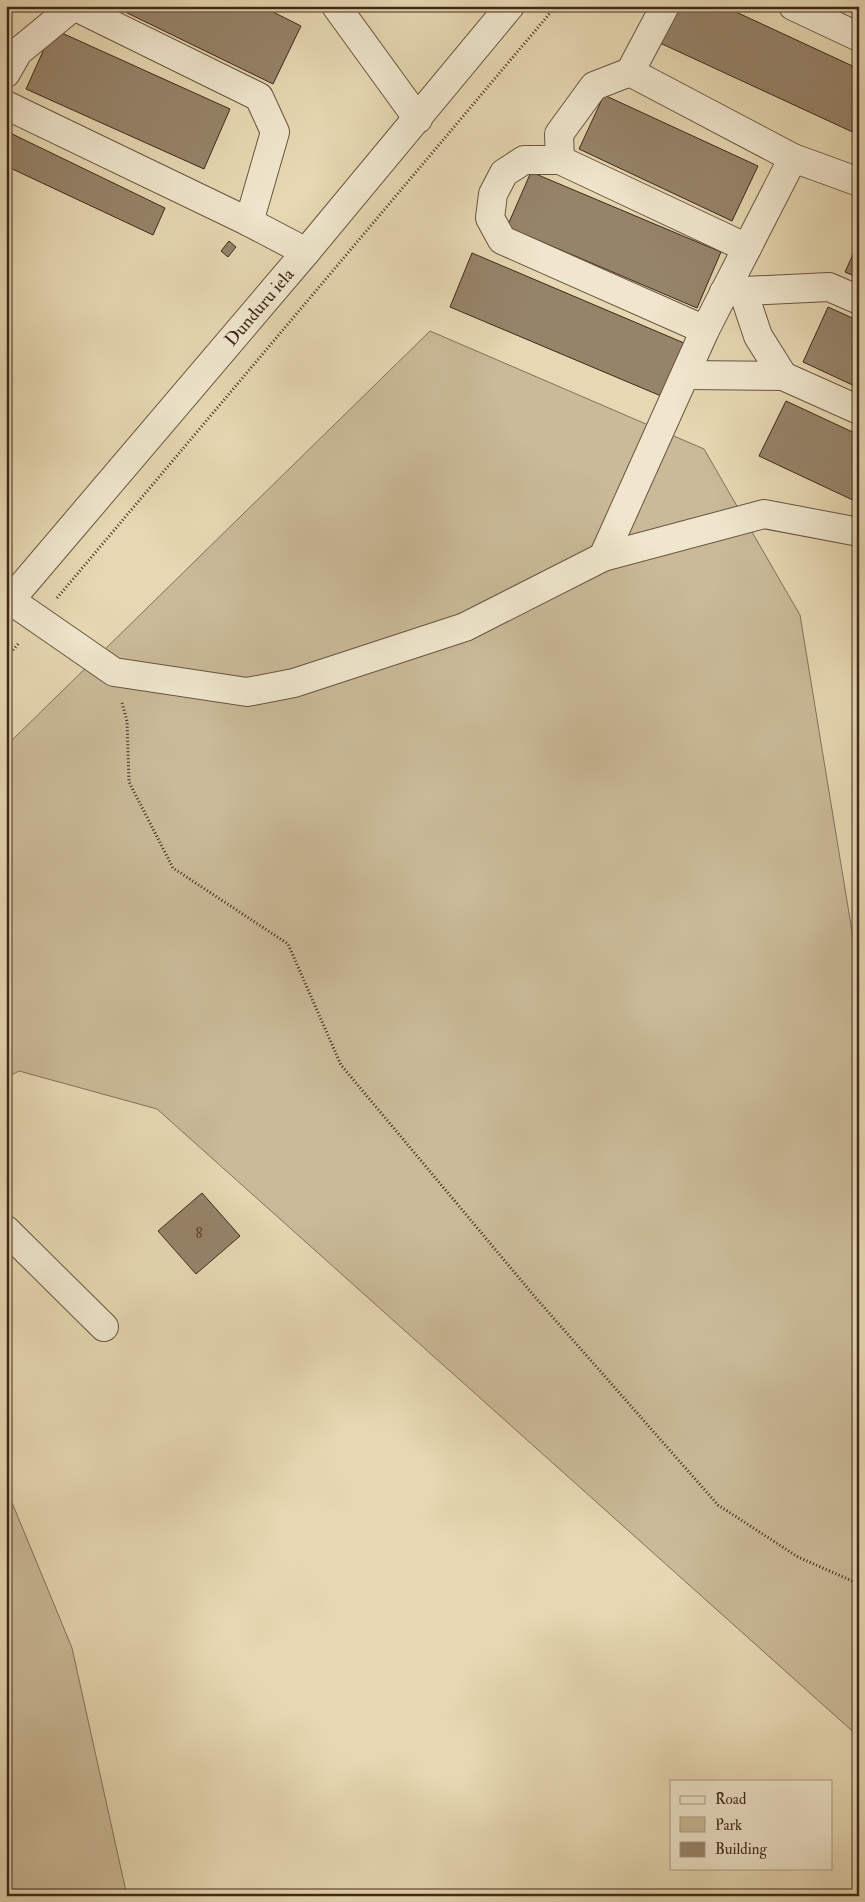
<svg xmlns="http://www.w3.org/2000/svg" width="865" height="1902" font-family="'IM FELL Double Pica',serif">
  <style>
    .green { fill: #caba98; stroke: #84715a }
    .building { fill: #96846a; stroke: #3f281b }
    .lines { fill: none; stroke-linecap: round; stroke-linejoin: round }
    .minor-casing { stroke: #695441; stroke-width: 30 }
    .path { stroke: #3f281b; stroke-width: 3; stroke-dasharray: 1 2.5; stroke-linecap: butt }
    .minor { stroke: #efe6cd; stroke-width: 28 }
    .labels { text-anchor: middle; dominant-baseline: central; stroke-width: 4.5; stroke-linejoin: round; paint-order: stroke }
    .number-label { font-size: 15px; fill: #553f2f }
    .street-label { font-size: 18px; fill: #3f281b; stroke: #efe6cd }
  </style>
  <rect width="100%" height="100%" fill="#e6d8b2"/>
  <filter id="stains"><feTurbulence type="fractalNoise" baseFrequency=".004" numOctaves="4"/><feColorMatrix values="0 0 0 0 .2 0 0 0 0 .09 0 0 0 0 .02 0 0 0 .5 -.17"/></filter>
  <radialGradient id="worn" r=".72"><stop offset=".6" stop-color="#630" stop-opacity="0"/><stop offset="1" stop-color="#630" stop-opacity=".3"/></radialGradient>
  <path class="green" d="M430,331L704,449L800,615L859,974V1737L157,1109L19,1071L6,1078V746Z
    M6,1488L72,1648L127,1896H6Z"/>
  <path class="building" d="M120,6H261L301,26L273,84L119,9Z
    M677,6H723L859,69V135L660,43Z
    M53,29L230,109L204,169L26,89Z
    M604,95L758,166L732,221L579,149Z
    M6,131L165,208L153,235L6,166Z
    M531,172L721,252L697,308L507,227Z
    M229,241L236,247L228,257L221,251Z
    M859,241V278L845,272Z
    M472,253L684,343L661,396L450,307Z
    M828,307L859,321V388L803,362Z
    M786,401L859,435V503L759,456Z
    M202,1193L240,1236L196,1274L158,1231Z"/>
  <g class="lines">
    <g class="minor-casing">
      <g id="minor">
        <path d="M74,6L259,97L275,132L249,222"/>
        <path d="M336,6L418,119"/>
        <path d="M665,6L630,72L594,86L559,134L560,160H524L504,173L493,194L490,218L502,240L705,330"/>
        <path d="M793,6L859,37"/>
        <path d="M630,72L793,158L859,182"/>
        <path d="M6,73L18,52L74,6"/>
        <path d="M6,105L249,222L306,252"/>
        <path d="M560,160L747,248"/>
        <path d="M743,291L758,336L783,376"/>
        <path d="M724,292L829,287L859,300"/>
        <path d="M686,375L783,376L859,410"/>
        <path d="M603,557L705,330L793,158"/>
        <path d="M10,600L114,672L247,692L294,683L465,627L603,557L764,514L859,532"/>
        <path id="s1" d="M6,605L306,252L510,6"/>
        <path d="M6,1230L104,1327"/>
      </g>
    </g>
    <path class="path" d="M57,598L556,6
      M6,658L19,643
      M122,703L127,721L129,782L173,868L288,944L341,1065L535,1297L718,1505L798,1557L859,1584"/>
    <use href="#minor" class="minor"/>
  </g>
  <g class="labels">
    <g class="number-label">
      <text x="199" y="1233">8</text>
    </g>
    <g class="street-label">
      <text stroke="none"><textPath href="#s1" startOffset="391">Dunduru iela</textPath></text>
    </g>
  </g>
  <rect width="865" height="1902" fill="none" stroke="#e6d8b2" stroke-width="25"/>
  <rect x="8" y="8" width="850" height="1887" fill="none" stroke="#3f281b" stroke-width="2.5"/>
  <rect x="12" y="12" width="840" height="1877" fill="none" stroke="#3f281b"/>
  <rect x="670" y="1780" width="162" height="90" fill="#efe6cd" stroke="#a99a86"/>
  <rect x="680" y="1796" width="25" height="8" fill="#efe6cd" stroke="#a99a86"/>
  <text x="715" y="1804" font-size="15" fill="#3f281b">Road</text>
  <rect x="680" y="1817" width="25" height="15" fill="#caba98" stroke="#a99a86"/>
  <text x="715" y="1830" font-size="15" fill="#3f281b">Park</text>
  <rect x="680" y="1842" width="25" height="15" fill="#96846a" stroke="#a99a86"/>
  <text x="715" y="1854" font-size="15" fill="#3f281b">Building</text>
  <rect width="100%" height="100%" filter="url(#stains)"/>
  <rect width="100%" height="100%" fill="url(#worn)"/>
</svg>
